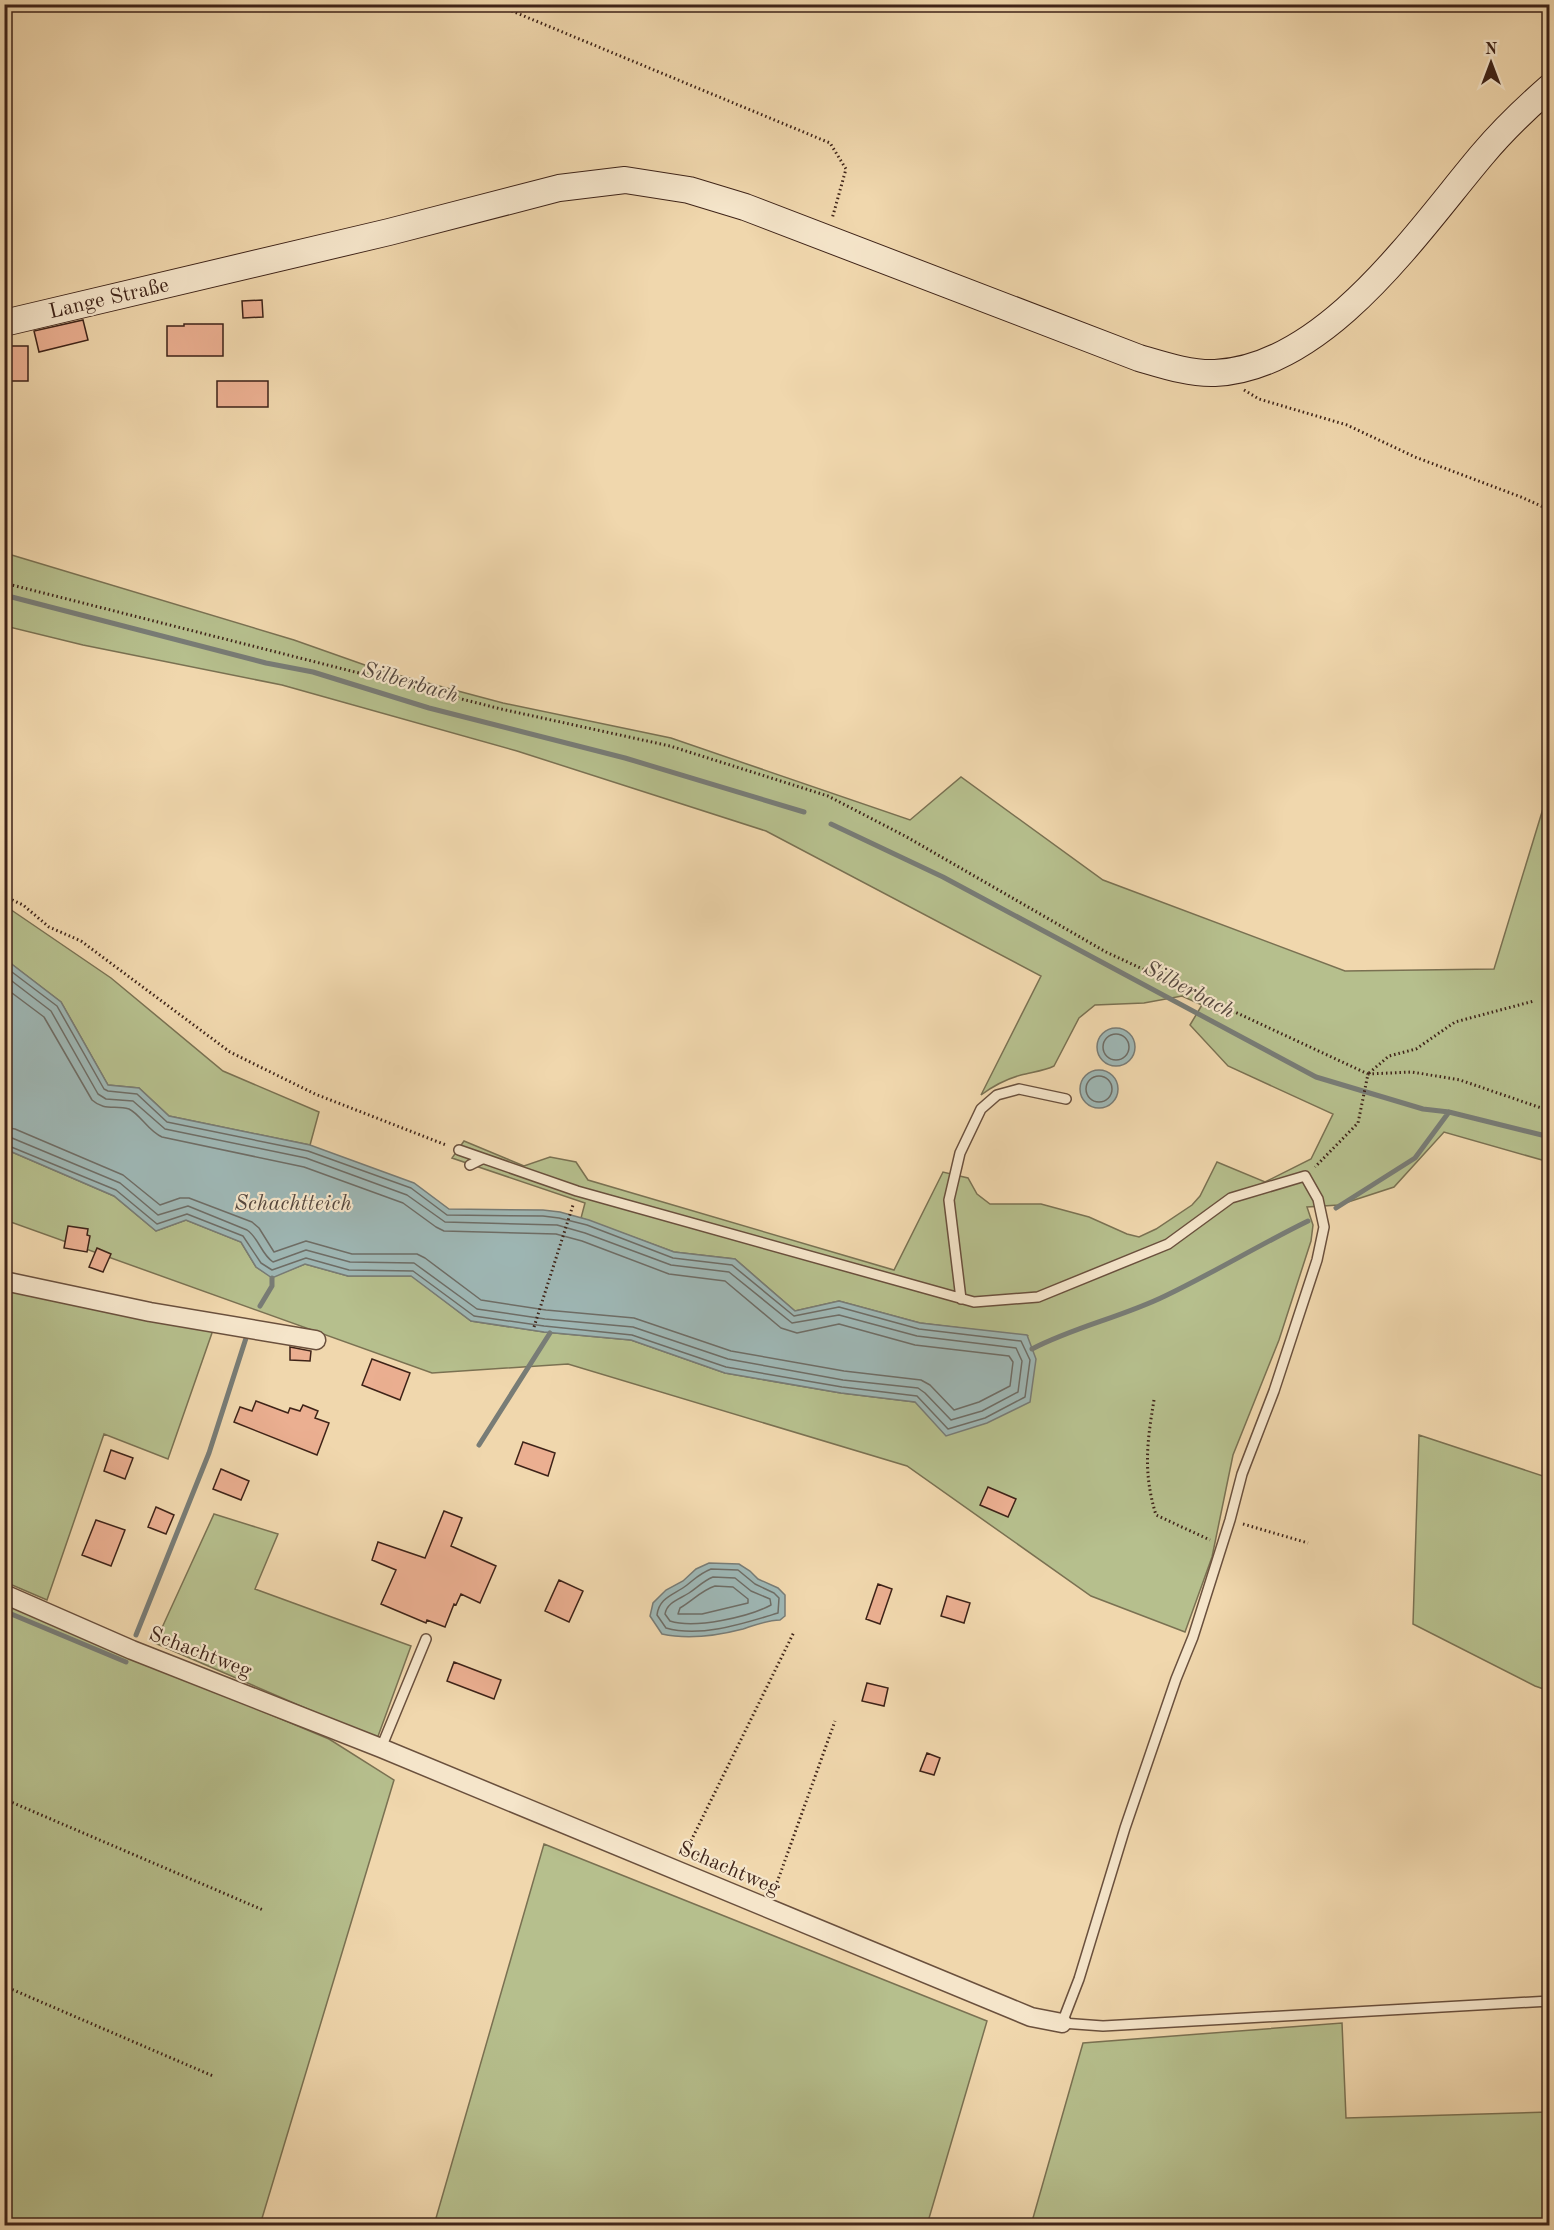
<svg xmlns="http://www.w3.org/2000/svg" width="1554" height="2230" font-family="'Old Standard TT',serif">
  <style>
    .green { fill: #b6bf8d; stroke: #7a7152; stroke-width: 1.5 }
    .water { fill: #9eb7b5; stroke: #787c76; stroke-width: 1.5 }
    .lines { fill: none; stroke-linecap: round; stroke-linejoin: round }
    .shore { stroke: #6e6d66; stroke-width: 1.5 }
    .stream { stroke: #787c76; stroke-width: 5 }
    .building { fill: #ebaf91; stroke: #3e2318; stroke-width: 1.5 }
    .lane-casing { stroke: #6a503d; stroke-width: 12 }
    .street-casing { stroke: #6a503d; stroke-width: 21 }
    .secondary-casing { stroke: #3e2318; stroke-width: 28 }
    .path { stroke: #3e2318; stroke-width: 3; stroke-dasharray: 1.5 3; stroke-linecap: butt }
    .lane { stroke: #f5e5ca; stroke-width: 9 }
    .street { stroke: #f5e5ca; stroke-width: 18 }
    .secondary { stroke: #f5e5ca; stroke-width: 26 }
    .labels { text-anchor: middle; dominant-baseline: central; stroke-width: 4.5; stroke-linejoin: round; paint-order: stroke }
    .street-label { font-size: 21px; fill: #3e2318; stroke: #f5e5ca }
    .water-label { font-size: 22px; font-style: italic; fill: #56483f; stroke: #f5e5ca }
  </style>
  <rect width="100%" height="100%" fill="#f0d7ad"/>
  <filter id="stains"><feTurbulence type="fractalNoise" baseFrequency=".00333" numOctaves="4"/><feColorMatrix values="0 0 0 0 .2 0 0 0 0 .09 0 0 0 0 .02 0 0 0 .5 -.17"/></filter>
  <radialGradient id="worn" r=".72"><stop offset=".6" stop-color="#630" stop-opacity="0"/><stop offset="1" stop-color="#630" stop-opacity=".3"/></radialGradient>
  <path class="green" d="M5,553L294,640L379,670L503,703L671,738L910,820L961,777L1103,880L1345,971L1494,969L1549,789V1162L1444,1132L1394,1187L1339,1205L1307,1207L1313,1225L1311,1241L1279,1340L1233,1455L1212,1557L1185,1632L1091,1596L907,1466L568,1364L432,1373L5,1220V1149L114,1196L156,1231L186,1220L241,1242L256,1267L272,1277L305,1264L348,1276H412L471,1321L544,1332L631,1340L725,1373L841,1393L915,1402L1027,1336L920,1323L839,1301L795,1311L735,1259L674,1252L581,1218L585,1203L452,1158L464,1141L524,1166L550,1157L576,1162L588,1180L894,1270L943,1172L968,1178L977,1194L990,1204H1041L1089,1217L1127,1234L1139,1237L1156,1229L1192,1205L1200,1196L1217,1162L1265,1182L1311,1159L1333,1114L1228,1066L1190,1025L1202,1005L1182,996L1144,1003L1095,1005L1079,1018L1054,1066C1044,1071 1032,1072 1021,1075C1006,1079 993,1086 981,1095L1041,976L766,831L517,751L282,685L83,645L5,626Z
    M4,905L111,978L223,1071L319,1112L310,1145L169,1116L139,1088L108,1085L61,1002L5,959Z
    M5,1288L213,1330L168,1459L104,1434L47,1600L5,1582Z
    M1419,1435L1549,1478V1691L1535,1686L1413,1624Z
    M214,1514L278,1534L255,1589L411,1646L377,1739L155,1643Z
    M4,1603L329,1739L394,1780L260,2225H5Z
    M544,1844L987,2021L927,2225H434Z
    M1342,2023L1346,2118L1549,2112V2225H1031L1083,2043Z"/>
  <path class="water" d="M5,959L61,1002L108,1085L139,1088L169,1116L310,1145L414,1183L449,1209L543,1210L560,1212L589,1220L674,1252L735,1259L795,1311L839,1301L920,1323L1027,1335L1036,1359L1030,1402L987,1423L946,1436L915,1402L841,1393L725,1373L631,1340L544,1332L471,1321L411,1276H348L305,1264L272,1278L256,1267L241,1242L186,1220L156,1231L114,1196L5,1149Z
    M1097 1047a19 19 0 1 1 38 0a19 19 0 1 1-38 0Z
    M1080 1089a19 19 0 1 1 38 0a19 19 0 1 1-38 0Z
    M709,1563L739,1564L750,1571L758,1579L778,1588L785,1595V1616L780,1620C767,1620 755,1625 743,1629C716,1636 689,1640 662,1634L650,1616L653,1603L666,1590L683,1581L696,1569Z"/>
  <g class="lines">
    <path class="shore" d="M4,966L57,1006L104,1089L108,1091L137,1094L167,1122L308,1151L411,1188L447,1215L543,1216L559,1218L587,1225L673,1258L732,1265L794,1316L839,1307L919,1329L1021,1341L1030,1360L1025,1397L985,1418L948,1429L917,1396L842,1387L726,1367L632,1335L544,1326L474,1316L413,1271L349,1270L306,1258L272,1270L261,1263L243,1236L187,1214L157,1224L116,1190L4,1144
      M4,975L51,1011L98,1094L106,1099L133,1101L165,1129L306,1158L407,1195L445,1222L557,1225L585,1233L671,1265L729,1272L792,1323L839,1315L917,1336L1016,1348L1022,1361L1018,1392L982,1411L951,1420L925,1393L918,1388L843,1380L728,1359L633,1327L545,1319L477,1309L414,1263L350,1262L306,1250L273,1262C261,1254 259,1238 247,1230L188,1206L158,1215L120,1183L12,1138L4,1136
      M4,987L44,1017L92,1100C104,1111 115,1105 129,1109C140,1114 149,1132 162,1137L304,1167L403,1203L436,1227L444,1231L556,1234L582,1241L669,1274L725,1281L781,1328L797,1333L839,1324L915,1345L1009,1356L1013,1362L1010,1386L979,1402L954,1410L930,1385L921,1380L844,1371L731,1351L634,1318L546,1310L481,1300L425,1258L417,1254H352L306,1241L274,1252L259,1228L252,1222L189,1198H180L160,1205L123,1175L15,1129L4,1127
      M1103 1047a13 13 0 1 1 26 0a13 13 0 1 1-26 0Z
      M1086 1089a13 13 0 1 1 26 0a13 13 0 1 1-26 0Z
      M711,1569L738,1570L755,1584L774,1593L779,1598L778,1613C745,1623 701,1638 666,1628L657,1615C659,1597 674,1595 687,1585C696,1578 699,1574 711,1569Z
      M713,1577L735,1578L751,1591L770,1599L771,1605C749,1617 695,1629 670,1621L665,1614C667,1602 680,1599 689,1593C698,1587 703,1581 713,1577Z
      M715,1586L733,1587L748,1599V1603L702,1614H678L680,1608C692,1601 702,1590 715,1586Z"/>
    <path class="stream" d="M4,595L266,663L313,672L429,708L625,758L804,812
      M831,824L943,877L1316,1077L1423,1109L1449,1112L1550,1137
      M1336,1208L1415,1158L1449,1112
      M260,1306L272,1286V1278
      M1032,1349C1074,1327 1122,1317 1165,1296C1213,1273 1259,1245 1308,1221
      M479,1445L550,1333
      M4,1611L126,1662
      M136,1635L209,1453L247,1335"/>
  </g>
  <path class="building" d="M262,300L263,317L243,318L242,301Z
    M83,320L88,340L39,352L34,331Z
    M184,324H223V356H167V326H184Z
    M7,346H28V381H8Z
    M217,381H268V407H217Z
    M68,1226L88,1229L87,1235L90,1236L87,1252L64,1248Z
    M97,1248L111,1254L103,1272L89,1267Z
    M290,1347L311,1351L310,1361L290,1360Z
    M372,1359L410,1373L400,1400L362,1385Z
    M256,1401L288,1413L290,1408L300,1411L303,1405L318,1411L315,1418L329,1423L317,1455L234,1422L240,1407L252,1411Z
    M523,1442L555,1453L548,1476L515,1464Z
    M111,1450L133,1458L125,1479L104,1471Z
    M221,1469L249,1481L241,1500L213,1489Z
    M988,1487L1016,1499L1008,1517L980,1505Z
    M156,1507L174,1515L166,1534L148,1527Z
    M444,1511L462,1518L451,1546L496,1566L480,1603L461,1594L456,1605L454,1604L445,1627L427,1620L426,1623L381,1604L396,1570L372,1560L378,1542L425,1558Z
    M96,1520L125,1530L111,1566L82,1555Z
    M559,1580L583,1591L569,1622L545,1611Z
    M878,1584L892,1589L880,1624L866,1619Z
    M947,1596L970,1603L964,1623L941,1616Z
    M454,1662L501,1680L494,1699L447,1681Z
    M867,1683L888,1688L884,1706L862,1701Z
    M927,1753L940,1758L934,1775L920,1771Z"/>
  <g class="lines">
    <g class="lane-casing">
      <path id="lane" d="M459,1150L577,1191L974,1302L1038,1297L1168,1244L1231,1198L1305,1176L1318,1199L1324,1227L1317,1260L1274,1391L1242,1474L1230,1520L1193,1637L1176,1679L1125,1828L1079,1979L1062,2023L1103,2026L1550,2001
        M470,1165L482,1159
        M961,1299L949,1200L960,1153L981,1109L997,1095L1019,1089L1066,1099
        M381,1748L426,1639"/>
    </g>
    <g class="street-casing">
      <path id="street" d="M4,1281L150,1312L316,1340
        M4,1594L132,1650L381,1748L1031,2017L1062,2023"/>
    </g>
    <g class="secondary-casing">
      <path id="secondary" d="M4,323L389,232L559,188L625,180L689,190L745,207L1139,358C1163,365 1190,374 1215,373C1326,368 1417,232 1482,155C1503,130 1526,108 1550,87"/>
    </g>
    <path class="path" d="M495,4L830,143L846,169L832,219
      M1244,390L1259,399L1347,425L1415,457L1521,497L1550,510
      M4,583L501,709L670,746L828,796L905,836L1106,952L1368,1074L1358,1123L1315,1167
      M4,896L23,905L49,927L81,941L230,1052L315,1094L446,1145
      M1369,1073L1389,1056L1416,1049L1455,1022L1534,1001
      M1368,1074L1412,1072L1460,1080L1550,1111
      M534,1327L573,1205
      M1154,1400C1147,1442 1143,1473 1156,1515L1210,1540
      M1243,1524L1308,1543
      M4,1799L263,1910
      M685,1853L794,1632
      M774,1891L835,1721
      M4,1986L213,2076"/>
    <use href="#lane" class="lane"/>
    <use href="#street" class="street"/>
    <use href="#secondary" class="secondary"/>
  </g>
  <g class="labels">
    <g class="street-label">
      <text transform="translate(109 299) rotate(-13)">Lange Straße</text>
      <text transform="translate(200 1653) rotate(21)">Schachtweg</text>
      <text transform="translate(729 1869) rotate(23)">Schachtweg</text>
    </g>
    <g class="water-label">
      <text transform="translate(410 683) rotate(16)">Silberbach</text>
      <text transform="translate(1189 990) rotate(28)">Silberbach</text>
      <text x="293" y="1204">Schachtteich</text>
    </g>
  </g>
  <rect width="1554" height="2230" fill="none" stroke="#f0d7ad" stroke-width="24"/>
  <rect x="6" y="6" width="1542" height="2218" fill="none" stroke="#3e2318" stroke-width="3"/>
  <rect x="12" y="12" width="1530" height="2206" fill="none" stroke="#3e2318" stroke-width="1.5"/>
  <g transform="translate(1491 63)" stroke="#f5e5ca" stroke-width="4.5" paint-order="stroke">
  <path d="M0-4.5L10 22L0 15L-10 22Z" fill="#3e2318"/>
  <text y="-9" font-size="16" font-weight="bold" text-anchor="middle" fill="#3e2318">N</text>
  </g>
  <rect width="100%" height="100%" filter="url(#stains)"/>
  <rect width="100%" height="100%" fill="url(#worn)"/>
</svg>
